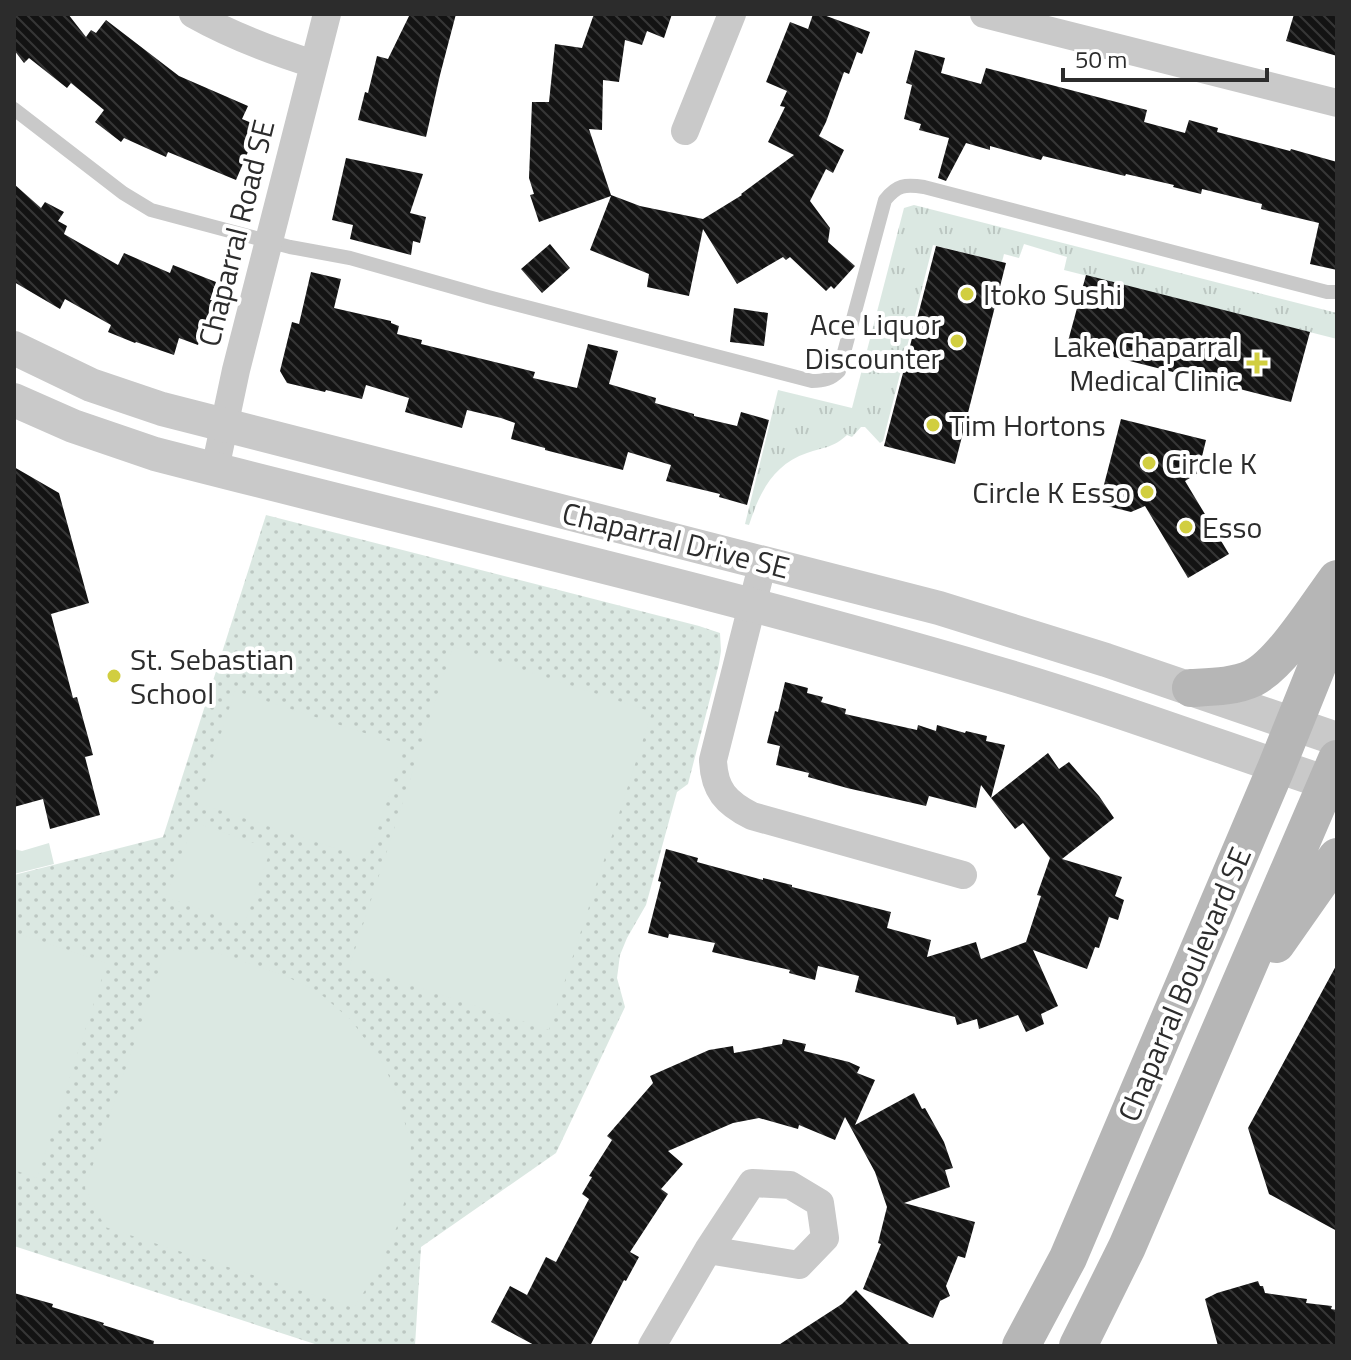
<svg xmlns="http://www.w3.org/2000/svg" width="1351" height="1360" font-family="'Titillium Web',sans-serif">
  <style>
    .grass { fill: url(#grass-tufts) }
    .park { fill: url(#park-dots) }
    .garden { fill: #dbe8e2 }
    .building { fill: url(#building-back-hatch) }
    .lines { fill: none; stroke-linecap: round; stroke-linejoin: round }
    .service { stroke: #c9c9c9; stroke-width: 14 }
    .minor { stroke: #c9c9c9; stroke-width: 28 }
    .tertiary { stroke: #c9c9c9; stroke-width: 34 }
    .secondary { stroke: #b6b6b6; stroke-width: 38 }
    .poi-dot { fill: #d1ce40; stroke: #fff; stroke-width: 3 }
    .labels { text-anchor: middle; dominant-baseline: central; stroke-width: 8; stroke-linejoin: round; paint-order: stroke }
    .street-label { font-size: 30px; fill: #2c2c2c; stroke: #fff }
    .poi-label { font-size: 30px; fill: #2c2c2c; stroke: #fff; text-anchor: start }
  </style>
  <defs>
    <pattern id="grass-tufts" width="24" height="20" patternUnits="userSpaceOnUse" patternTransform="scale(2)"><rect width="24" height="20" fill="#dbe8e2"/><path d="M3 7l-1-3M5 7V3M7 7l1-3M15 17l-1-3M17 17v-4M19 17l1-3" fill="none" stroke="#bcc7c2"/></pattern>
    <pattern id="park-dots" width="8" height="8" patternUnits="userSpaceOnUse" patternTransform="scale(2)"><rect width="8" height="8" fill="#dbe8e2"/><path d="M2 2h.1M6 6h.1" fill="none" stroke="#bcc7c2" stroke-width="1.8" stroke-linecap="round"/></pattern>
    <pattern id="building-back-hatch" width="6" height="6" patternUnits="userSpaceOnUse" patternTransform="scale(2)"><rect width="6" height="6" fill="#131313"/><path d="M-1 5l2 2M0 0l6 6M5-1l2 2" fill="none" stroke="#363636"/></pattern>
  </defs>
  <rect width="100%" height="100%" fill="#fff"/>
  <path class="grass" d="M914,205L1337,313V339L1064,270L1067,257L1024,244L1019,258L1004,254L1002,262L933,245L883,441L880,443L865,427H861L852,437L847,435C833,448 824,447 807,453C773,464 759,494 749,525L745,524L778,390L852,408L904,208Z"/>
  <path class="park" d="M266,515L699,626L720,633L721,651L719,664L688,784L677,792L646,905L627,938L620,955L617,978L625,1007L556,1153L421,1247L415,1346H321L14,1246V875L163,837Z"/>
  <path class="garden" d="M453,647L652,712L549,1030L350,965Z
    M235,691L405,746L368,859L198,803Z
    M194,822L271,849L244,925L166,897Z
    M49,843L54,864L14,874V849L22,851Z
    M14,932L107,963L37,1178L14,1170Z
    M166,950L218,953L281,974L317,991L351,1020L384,1065L398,1098L411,1145L408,1189L398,1224L380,1266L354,1308L105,1227L85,1188Z"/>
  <path class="building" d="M14,14H68L86,37L91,30L96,33L106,20L179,76L248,106L242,119L259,126L236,180L168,152L166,157L124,138L121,142L95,122L104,110L71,83L67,88L29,58L24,63L14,50Z
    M410,14H456L440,75L426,137L358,120L365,92L368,93L377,56L388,59Z
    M594,14H672L664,38L647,31L642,45L625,40L619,82L603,80L602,130L589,129L611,195L640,206L703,219L742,195L741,194L794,155L768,142L785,107L780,106L787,91L766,82L790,22L808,29L813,14H821L870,32L862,54L857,52L849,74L844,72L826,122L819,136L844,150L833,173L826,169L810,201L830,228L828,242L855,266L834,289L831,286L826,291L790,257L786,260L783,257L737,284L703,229L689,296L647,287L649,274L590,250L611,196L539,222L530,195L534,194L529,178L532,102H549L555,44L582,48Z
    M1294,14H1337V56L1286,41Z
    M915,50L945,58L941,73L981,84L986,68L1147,110L1144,122L1185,133L1189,120L1218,128L1217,132L1290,151L1291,149L1337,162V270L1310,264L1319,223L1261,209L1262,204L1202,189L1201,194L1173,187L1174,185L1126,174L1125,176L1043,156L1041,160L990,146V150L966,143L946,181L938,178L949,138L919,130L921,124L904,119L912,85L906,83Z
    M346,158L423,174L410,213L426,217L420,243L413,241L411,255L350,239L353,225L332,220Z
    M14,184L41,208L45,202L64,212L58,221L67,226L64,234L118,265L124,253L170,273L173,265L216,282L210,300H213L198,345L179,338L174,355L136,342L135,343L108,332L111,325L65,299L60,309L14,282Z
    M550,244L570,268L542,293L521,269Z
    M936,246L1006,263L955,464L884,446Z
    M311,272L341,279L334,308L391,321V323L399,326L397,334L422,340L421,344L535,372L533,378L577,388L588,344L618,351L609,384L656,398L655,403L694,414V416L737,426L741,412L769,420L747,505L719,497L720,494L666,481L671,465L628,452L623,470L545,450V448L511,439L515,423L501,418L467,410L462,428L405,412L409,398L366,385L362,399L326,390L325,392L287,383L280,371L292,322L299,324Z
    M1086,275L1310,332L1291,402L1067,345Z
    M734,308L768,313L764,346L730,342Z
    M1121,419L1206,440L1198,473L1185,481L1229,554L1188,578L1145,506L1131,512L1099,504Z
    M14,467L59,493L89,603L51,614L73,698L77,697L93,755L85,757L100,815L50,829L43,799L14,807Z
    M785,682L808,688L807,693L823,697L821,702L846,709L845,714L917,730L918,725L936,731L937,725L965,733L966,731L987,736L986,741L1005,745L991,798L981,785L976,808L929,796L926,806L847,788L808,777L809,773L776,765L780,746L767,743L775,711L778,712Z
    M1048,753L1059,769L1069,762L1099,796L1114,818L1062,859L1122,877L1115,896L1124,900L1118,920L1109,917L1099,948L1095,947L1087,969L1033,950L1058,1006L1041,1014L1044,1024L1026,1032L1018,1015L979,1029L977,1019L957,1025L955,1017L855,992L859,976L818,966L815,980L789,973L790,970L712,952L715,943L669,934L668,938L648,933L661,882L658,881L666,849L698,858L697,862L763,880V878L792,885V887L891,912L887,928L931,940L927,957L976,942L981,959L1026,942L1041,896L1037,895L1050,858L1023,823L1015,829L991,798Z
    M1337,964V1231L1269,1194L1248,1128Z
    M783,1039L806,1044L804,1051L849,1062L860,1067L857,1073L875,1080L855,1125L914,1093L922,1109L925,1108L944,1142L953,1168L945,1170L950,1187L904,1203L975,1222L965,1258L958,1256L946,1286L950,1296L940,1301L933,1318L863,1289L881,1244L878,1243L887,1207L875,1172L845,1117L835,1140L799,1125L798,1129L759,1118L733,1123L668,1151L683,1164L661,1189L668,1194L630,1252L639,1257L626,1281L624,1280L590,1346H536L491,1322L510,1286L527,1295L546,1257L556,1262L589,1199L582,1194L592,1177L589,1176L612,1140L607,1136L653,1083L650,1076L709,1050L733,1046L734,1053L782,1044Z
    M1258,1281L1260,1286H1263L1265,1293L1307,1299L1306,1303L1332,1306L1331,1309L1337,1310V1345L1218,1346L1205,1299L1217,1293Z
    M856,1290L911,1346H777L842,1304Z
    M14,1293L53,1304L52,1307L104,1323L103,1325L154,1341L153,1346H14Z"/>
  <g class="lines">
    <path class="service" d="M14,109L123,193L151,210L290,247L350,258L488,297L812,381C824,381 831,379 839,371L885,200C897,185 905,184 924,187L1327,292H1337"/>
    <path class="minor" d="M193,14C232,36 272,51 314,64
      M984,14L1337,103
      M685,131L732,14
      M215,469L236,370L327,14
      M763,562L713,760C714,790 726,803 752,816L963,875
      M652,1346L708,1250L752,1183L790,1185L820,1203L825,1238L799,1265L708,1250"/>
    <path class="tertiary" d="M14,348L91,385L162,409L939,608L1106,660L1337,739
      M14,400L73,426L155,454C433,526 714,590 990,671C1104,704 1214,745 1327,783"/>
    <path class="secondary" d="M1191,688C1211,687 1234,687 1253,678C1282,663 1317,606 1337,579
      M1276,944L1337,857
      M1021,1346L1068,1258L1277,766L1337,617
      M1078,1346L1127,1247L1337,759"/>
  </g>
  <g class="poi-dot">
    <circle cx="967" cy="294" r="8"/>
    <circle cx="957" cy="341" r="8"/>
    <path d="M1253 351h8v8h8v8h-8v8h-8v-8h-8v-8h8z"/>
    <circle cx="933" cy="425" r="8"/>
    <circle cx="1149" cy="463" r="8"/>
    <circle cx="1147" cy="492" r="8"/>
    <circle cx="1186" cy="527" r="8"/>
    <circle cx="114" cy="676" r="8"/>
  </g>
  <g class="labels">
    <g class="street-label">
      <text transform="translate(236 233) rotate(-76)">Chaparral Road SE</text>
      <text transform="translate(676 540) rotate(14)">Chaparral Drive SE</text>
      <text transform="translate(1184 984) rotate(-67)">Chaparral Boulevard SE</text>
    </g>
    <g class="poi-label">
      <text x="983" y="294">Itoko Sushi</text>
      <text x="941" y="324" text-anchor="end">Ace Liquor<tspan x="941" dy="34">Discounter</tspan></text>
      <text x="1239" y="346" text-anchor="end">Lake Chaparral<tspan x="1239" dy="34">Medical Clinic</tspan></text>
      <text x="949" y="425">Tim Hortons</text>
      <text x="1165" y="463">Circle K</text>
      <text x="1131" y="492" text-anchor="end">Circle K Esso</text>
      <text x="1202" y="527">Esso</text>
      <text x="130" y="659">St. Sebastian<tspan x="130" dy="34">School</tspan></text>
    </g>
  </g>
  <rect width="1351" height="1360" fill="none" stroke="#2c2c2c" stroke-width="32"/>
  <path d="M1063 68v12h204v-12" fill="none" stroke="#2c2c2c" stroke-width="4"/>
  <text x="1075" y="68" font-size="24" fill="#2c2c2c" stroke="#ffffff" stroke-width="6" paint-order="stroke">50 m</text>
</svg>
